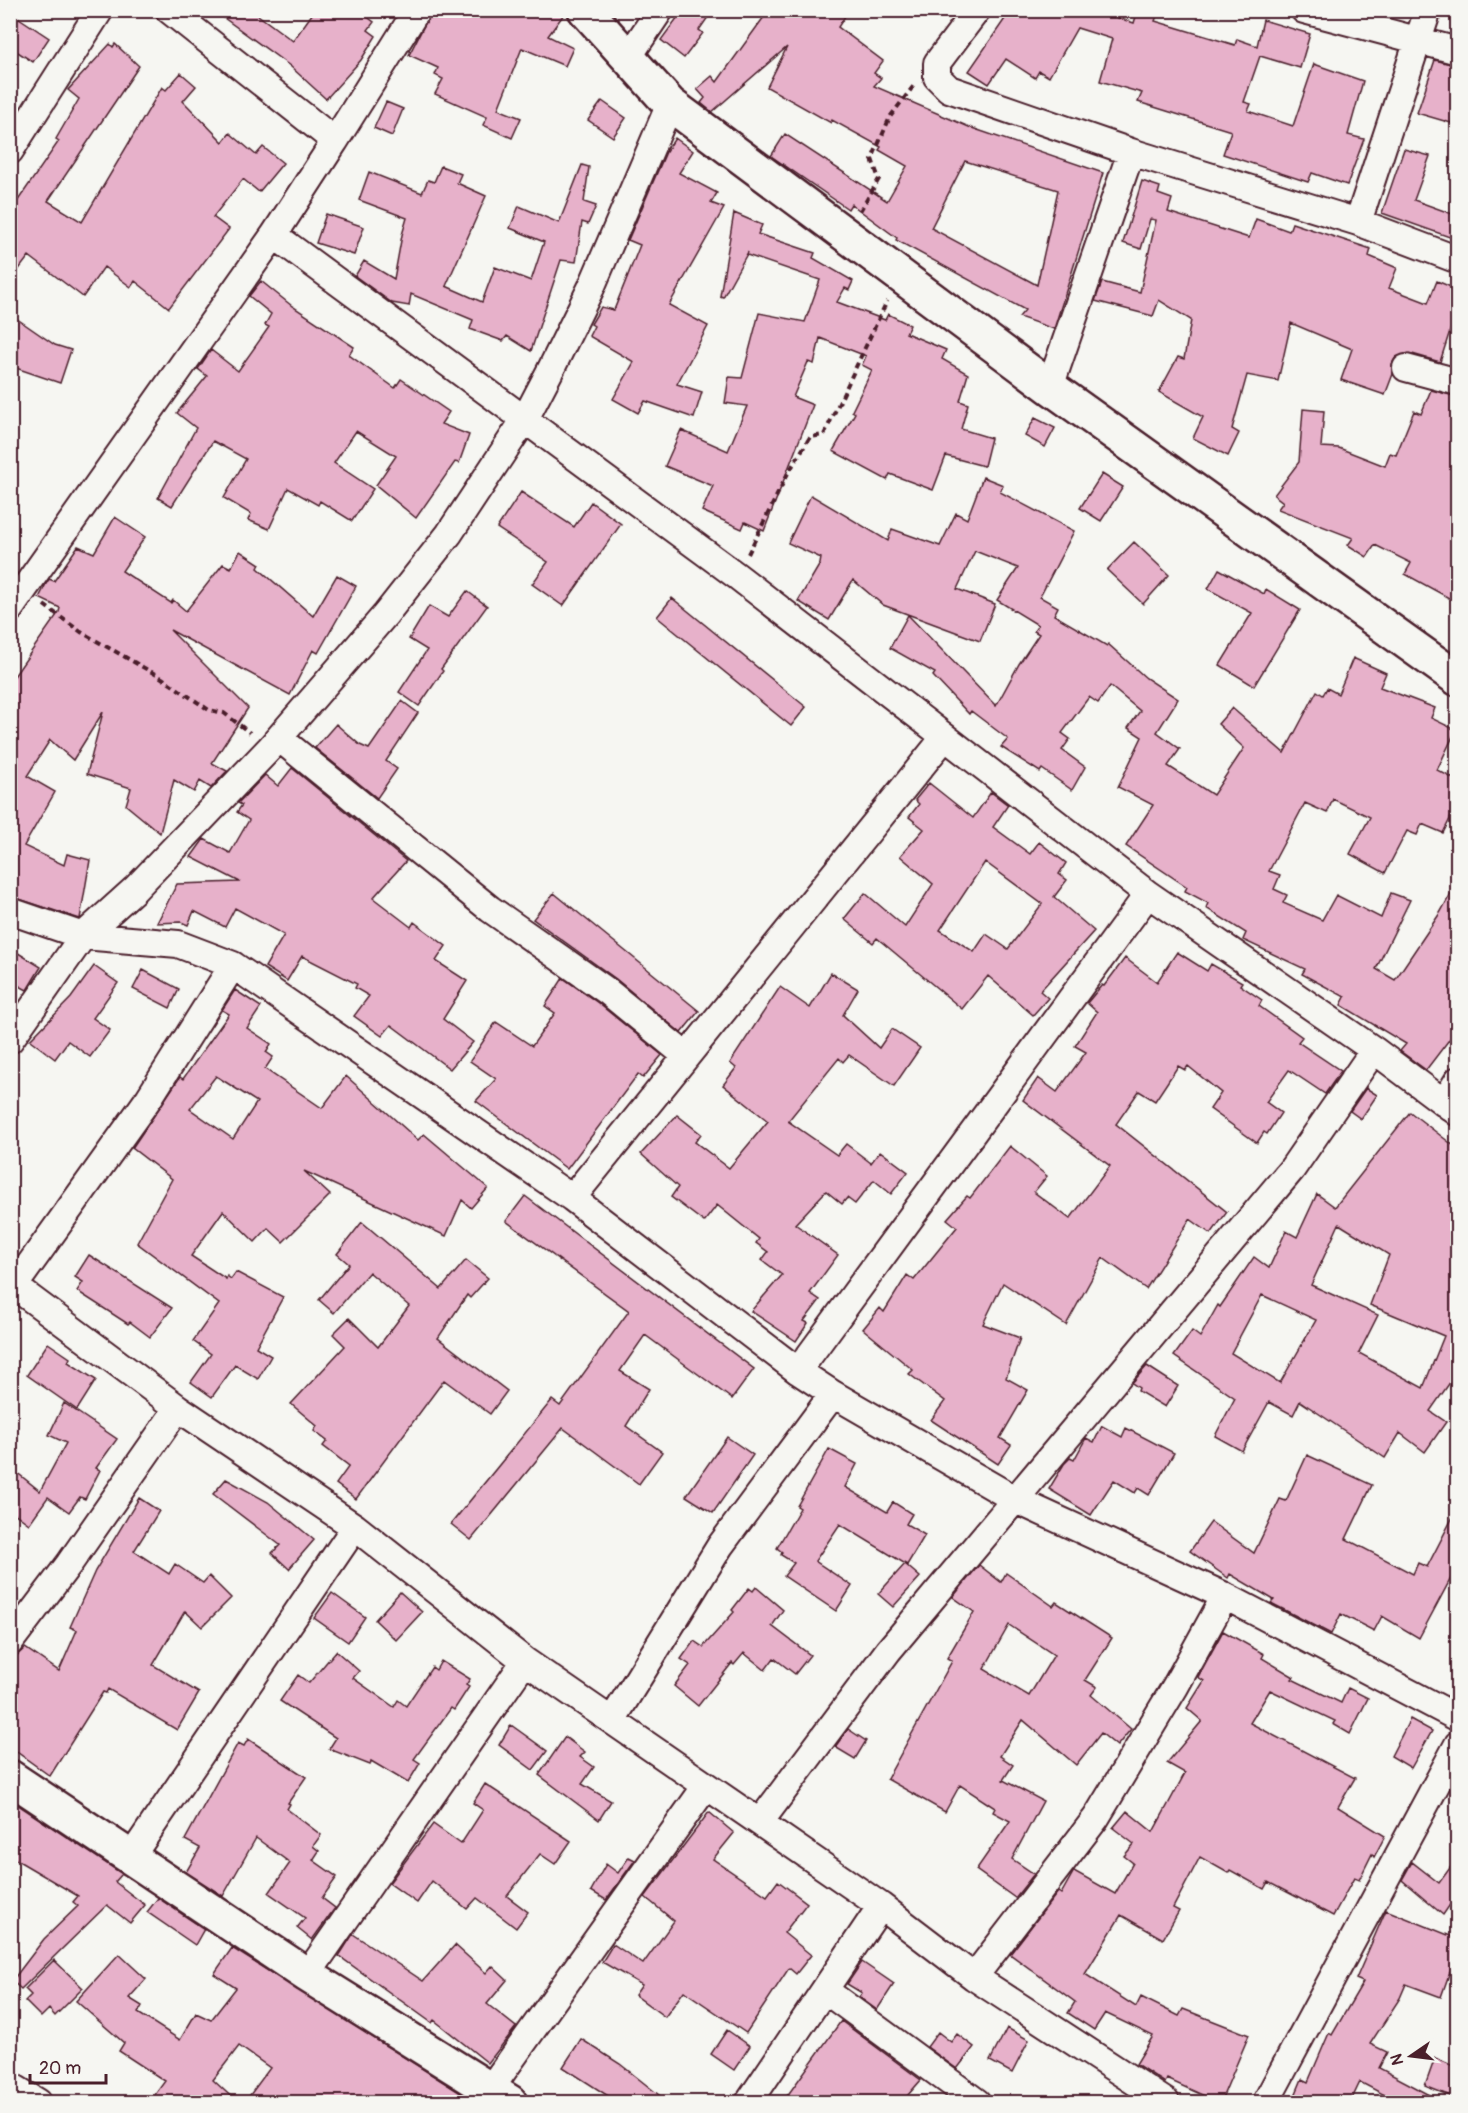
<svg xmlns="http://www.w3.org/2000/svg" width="1468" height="2113" font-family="Pangolin,sans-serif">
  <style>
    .building { fill: #e7b1ca; stroke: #4a1f2b; stroke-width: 1.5; fill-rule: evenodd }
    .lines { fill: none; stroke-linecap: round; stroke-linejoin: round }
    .street-casing { stroke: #4a1f2b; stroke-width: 30 }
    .secondary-casing { stroke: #4a1f2b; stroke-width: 38 }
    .path { stroke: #4a1f2b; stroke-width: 4; stroke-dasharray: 6 4.5; stroke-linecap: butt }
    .street { stroke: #f6f6f2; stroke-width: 26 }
    .secondary { stroke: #f6f6f2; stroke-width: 33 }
  </style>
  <rect width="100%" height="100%" fill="#f6f6f2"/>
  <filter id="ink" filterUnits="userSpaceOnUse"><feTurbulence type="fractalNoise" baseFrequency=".0167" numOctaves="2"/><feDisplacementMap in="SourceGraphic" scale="12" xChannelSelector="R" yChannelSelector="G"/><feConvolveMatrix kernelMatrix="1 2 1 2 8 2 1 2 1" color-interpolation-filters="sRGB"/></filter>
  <g filter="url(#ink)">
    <path class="building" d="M213,10H251L293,41L315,10H358L374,22L368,30L376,36L361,60L326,99L290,66Z
      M432,10H567L548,36L573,48L565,66L522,48L498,109L521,118L512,138L483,125L487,117L435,94L443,79L435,75L438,68L409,55Z
      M683,10H713L699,30L703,33L684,58L661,40Z
      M769,10H849L838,27L883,61L874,73L881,78L874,86L969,127L1103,173L1054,329L1019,317L1025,310L896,240L897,238L851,204L848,209L771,156L785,134L887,201L907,166L879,150L881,147L832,120L831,123L767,87L787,47L712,112L701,103L705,98L697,89L712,76L717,82ZM965,161L1058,190L1037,285L931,228Z
      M1011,10H1093L1134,23L1138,10H1159L1155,21L1235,45L1237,39L1257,46L1263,20L1310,34L1300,68L1260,56L1244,102L1251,104L1248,111L1293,126L1314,64L1363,81L1348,135L1364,139L1347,185L1312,173L1308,182L1223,154L1231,131L1138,102L1142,93L1100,81L1112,39L1077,28L1049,77L1039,71L1035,78L1006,59L989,84L969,71Z
      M10,12L49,38L33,62L10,47Z
      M110,44L113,47L115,44L139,66L48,201L82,222L162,87L166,90L181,73L196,86L183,101L223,142L230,133L256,155L263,147L283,163L259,192L243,179L213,217L229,229L169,308L135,281L131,287L104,267L83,297L29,256L10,281V212L59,141L56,139L79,99L68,90Z
      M1435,60L1458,66V125L1417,113Z
      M602,101L626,118L613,137L588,120Z
      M386,102L403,109L392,136L374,128Z
      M675,138L693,151L679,173L717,193L711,203L724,208L669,305L708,326L677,384L702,392L694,418L645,401L638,413L613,399L634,362L589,336L594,326L591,324L601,307L614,310L640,245L628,240L666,152Z
      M1404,149L1430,156L1414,200L1458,216V240L1382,213Z
      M582,165L589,167L584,202L596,206L588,224L582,222L576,262L561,260L531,351L507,336L503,341L470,329L473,320L411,294L409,306L392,303L355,276L364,261L394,279L402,235L407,218L359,200L369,172L422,193L428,180L434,182L441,166L461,174L457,183L486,196L446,286L482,302L495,267L531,281L544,242L510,228L519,206L559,223Z
      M1142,181L1160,187L1158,194L1172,199L1168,212L1249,238L1256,219L1289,231L1292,223L1371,249L1369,256L1397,268L1389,288L1428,303L1437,281L1458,290V306L1440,362L1409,353L1396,357L1392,364L1393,374L1385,395L1341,380L1352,349L1291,323L1278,381L1247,375L1232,429L1239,433L1228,456L1193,438L1203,417L1159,392L1178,357L1184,359L1191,320L1159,300L1153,316L1095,301L1102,282L1140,292L1156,220L1150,219L1141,249L1123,243Z
      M734,213L762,225L758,234L815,253L813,258L853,281L849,290L845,288L837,302L885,320L888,314L910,325L906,333L946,350L942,359L968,374L960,401L968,404L961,429L991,438L984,466L946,456L933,490L890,474L887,480L833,451L855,413L852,411L872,370L862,365L866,356L820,338L814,364L808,362L793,397L813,405L764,531L745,522L742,529L702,511L713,486L665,466L681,430L728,451L747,406L725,403L729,377L742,378L759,313L805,322L820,280L747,255L748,252L723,297L720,296Z
      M326,214L364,227L354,255L316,243Z
      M261,281L292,306L354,347L349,355L395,388L401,379L449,412L441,424L469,435L459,463L455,462L416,518L376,485L396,456L356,431L334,463L373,489L352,521L320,501L318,505L288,488L269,529L248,520L251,514L224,498L246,459L213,441L172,506L158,498L196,428L177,413L207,376L198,369L211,350L238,371L269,327L265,325L271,314L249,296Z
      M10,314L55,345L71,350L60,383L10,366Z
      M1431,390L1458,397V603L1405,574L1411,563L1375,545L1367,557L1348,545L1353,538L1278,509L1283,502L1274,495L1299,462L1303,409L1324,411L1321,447L1339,448L1385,466L1390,453L1396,455L1414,411L1421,414Z
      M1035,418L1055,428L1045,447L1025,436Z
      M1102,474L1123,487L1101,521L1080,508Z
      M983,477L1003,485L1000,492L1074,531L1040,597L1058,607L1054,615L1107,646L1108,644L1146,678L1178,699L1157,732L1180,749L1168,766L1213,795L1244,748L1218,724L1232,708L1284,753L1317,691L1323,695L1327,688L1338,694L1353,658L1386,673L1380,687L1435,708L1431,718L1456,730L1437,770L1458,781V803L1443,833L1422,824L1417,835L1407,831L1385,873L1350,854L1370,817L1333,799L1327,813L1305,803L1269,871L1280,875L1274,889L1287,895L1283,903L1322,920L1336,895L1381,918L1391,893L1410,900L1376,969L1395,980L1440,913L1458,881V1028L1426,1070L1400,1051L1406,1044L1341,1005L1345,997L1302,974L1305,969L1243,940L1246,933L1206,908L1208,903L1185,891L1187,887L1126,846L1153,805L1118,787L1142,737L1128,728L1140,711L1110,686L1098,703L1089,697L1062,733L1070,739L1062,750L1085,767L1072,790L1042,769L1040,772L1001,747L1008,739L971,711L969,714L933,676L935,673L890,648L908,615L996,706L1019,664L1039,634L1034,631L1038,625L997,600L1018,568L975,551L957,589L995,604L980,641L883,605L853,580L829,620L798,601L820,564L821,558L788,543L811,495L888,541L892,529L940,546L956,513L967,519Z
      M521,492L574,527L591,502L621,524L563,606L532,584L548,562L497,528Z
      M115,517L145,537L122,571L171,603L173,600L186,611L223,564L231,568L240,551L260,564L258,568L313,616L337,575L356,586L318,653L313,650L290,695L170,630L248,708L212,763L227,771L211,788L200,781L194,792L174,780L160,833L126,805L131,788L87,774L103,712L73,760L50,740L27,776L55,792L24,846L64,865L67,854L90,860L80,919L10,896V682L59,612L60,608L39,598L46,584L49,579L54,581L78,546L94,553Z
      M1134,542L1169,575L1143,604L1107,570Z
      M1219,569L1264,594L1266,589L1300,610L1254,686L1220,665L1252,613L1208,589Z
      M467,591L487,606L441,669L443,671L419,706L399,692L427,650L409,639L429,606L448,617Z
      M672,598L806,707L791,726L657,617Z
      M402,701L418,713L386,761L397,769L377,798L315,748L336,724L360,745L369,749Z
      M292,768L406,861L373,898L411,927L414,922L446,946L436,961L467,981L443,1019L473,1042L450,1069L391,1025L382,1036L354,1016L369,996L355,988L357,984L302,956L287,981L265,967L284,935L235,908L225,927L194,911L188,925L181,922L157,923L177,884L240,882L191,857L204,839L230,853L249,820L237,812L242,805L238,803L265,775L278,786Z
      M929,783L973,818L991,792L1008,805L993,827L1030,854L1039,842L1066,863L1059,874L1067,880L1054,897L1094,931L1040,991L1048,998L1033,1015L988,976L962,1009L877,938L873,943L844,919L865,893L905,927L933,884L900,856L924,829L909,817L919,804L915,800ZM985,862L1042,904L1008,949L986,934L974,952L940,930Z
      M554,893L699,1011L681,1033L616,979L533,919Z
      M10,948L41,967L27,990L10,981Z
      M1177,952L1207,971L1211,964L1242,982L1240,985L1262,1000L1259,1006L1302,1037L1298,1042L1341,1071L1325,1094L1289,1070L1266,1102L1281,1113L1267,1134L1264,1132L1257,1143L1210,1109L1221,1093L1188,1066L1185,1070L1178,1066L1155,1101L1139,1091L1116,1124L1227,1212L1211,1234L1190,1219L1146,1289L1103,1258L1066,1325L1003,1283L983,1324L1020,1338L1006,1378L1028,1390L1000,1438L1011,1445L998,1464L931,1420L945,1401L909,1374L913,1370L863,1329L880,1308L884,1312L907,1275L914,1280L957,1227L947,1219L967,1196L970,1198L1010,1146L1047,1176L1034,1192L1070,1219L1110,1166L1023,1100L1038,1078L1057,1092L1086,1052L1075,1046L1097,1012L1087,1003L1102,985L1104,986L1125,958L1157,982Z
      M94,966L118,983L93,1018L110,1030L90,1057L68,1041L55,1059L30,1040L71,998Z
      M143,970L179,989L170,1008L133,989Z
      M831,973L858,989L843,1015L879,1048L892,1029L920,1048L894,1086L849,1055L843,1062L839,1058L788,1121L837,1155L846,1144L871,1163L880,1151L908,1172L891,1194L874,1180L855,1204L847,1198L842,1204L826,1191L795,1224L838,1255L810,1293L820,1300L804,1321L808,1323L796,1341L751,1311L782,1275L762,1260L768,1252L756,1243L759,1239L717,1205L704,1222L671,1197L678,1187L641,1154L677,1115L701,1134L695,1142L729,1168L768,1121L723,1085L736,1068L730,1063L780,987L810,1008Z
      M563,978L598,1003L662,1055L643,1078L638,1074L567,1169L476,1101L496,1079L470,1061L496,1022L532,1046L555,1013L545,1006Z
      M235,990L261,1007L247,1028L271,1044L266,1052L273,1057L265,1069L322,1108L346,1076L418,1140L424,1134L488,1188L471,1208L462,1200L446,1236L304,1171L330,1195L283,1242L268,1228L255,1242L223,1211L191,1256L226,1279L227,1276L231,1279L236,1272L283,1297L256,1347L271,1356L258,1379L235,1365L212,1397L191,1382L211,1354L193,1341L219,1304L137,1243L172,1179L132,1148L180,1077L183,1079L229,1014L222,1010ZM216,1076L257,1102L233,1139L190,1109Z
      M1366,1088L1377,1095L1361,1119L1350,1111Z
      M1410,1112L1458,1149V1371L1430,1411L1446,1422L1425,1452L1400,1433L1385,1458L1300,1401L1293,1415L1269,1402L1242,1451L1215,1436L1235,1398L1174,1356L1192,1331L1200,1337L1218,1305L1220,1307L1254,1257L1269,1268L1286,1231L1297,1237L1317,1194L1335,1207ZM1339,1224L1389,1255L1370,1305L1444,1336L1423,1388L1359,1353L1378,1315L1311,1285ZM1262,1295L1316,1320L1280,1383L1231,1353Z
      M525,1196L754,1369L732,1399L645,1335L620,1371L649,1389L626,1426L662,1452L639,1484L563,1428L471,1540L451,1524L552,1400L560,1406L629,1311L506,1221Z
      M362,1222L441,1289L466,1260L488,1278L470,1298L467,1295L438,1338L507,1391L490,1414L444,1380L356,1499L336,1484L349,1466L323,1446L327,1441L314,1431L317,1426L291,1404L345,1346L333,1334L349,1318L378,1347L409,1306L369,1272L334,1313L319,1300L349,1264L337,1254Z
      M89,1255L172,1308L150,1337L130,1322L128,1324L77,1291L83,1282L75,1277Z
      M48,1343L70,1358L68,1362L96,1380L77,1410L27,1375Z
      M1147,1366L1178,1386L1165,1407L1138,1391L1139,1388L1132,1383Z
      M64,1403L117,1439L96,1468L100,1470L85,1499L80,1497L69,1512L48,1497L29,1524L10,1510V1467L40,1491L66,1443L49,1435Z
      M1102,1426L1122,1437L1126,1428L1174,1453L1149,1495L1138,1488L1135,1493L1114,1480L1091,1515L1049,1489L1064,1464L1070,1458L1074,1460L1086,1438L1094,1442Z
      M727,1437L753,1455L713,1513L686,1496Z
      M829,1449L857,1464L845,1487L887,1512L893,1502L912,1514L906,1524L925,1535L907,1565L840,1524L815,1561L852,1586L836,1611L784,1576L794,1563L781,1555L782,1552L777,1548L800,1508L797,1506Z
      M1307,1455L1372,1485L1346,1539L1413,1574L1418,1563L1427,1567L1458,1507V1565L1419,1638L1382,1616L1374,1631L1341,1614L1331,1634L1271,1603L1274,1600L1230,1574L1228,1578L1190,1551L1211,1522L1254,1553L1280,1499L1286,1501Z
      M226,1479L268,1502L314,1540L289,1569L272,1553L280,1545L213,1494Z
      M139,1498L159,1511L134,1551L169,1574L175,1564L203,1583L209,1576L231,1598L202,1627L185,1611L153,1665L199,1693L177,1730L108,1689L106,1693L103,1692L50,1776L10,1747V1662L25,1648L59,1671L77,1630L70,1627L95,1571Z
      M905,1564L920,1577L893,1607L878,1594Z
      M979,1565L1001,1582L1006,1573L1053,1606L1056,1602L1112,1638L1085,1680L1097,1687L1091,1695L1131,1729L1117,1746L1101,1733L1076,1765L1023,1720L1000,1756L1013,1765L1003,1780L1043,1801L1012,1859L1034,1874L1015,1898L976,1870L1010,1821L993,1812L995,1808L960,1785L945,1812L887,1779L952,1661L947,1658L974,1612L953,1597ZM1009,1625L1054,1655L1029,1696L984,1669Z
      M756,1587L783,1610L772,1626L810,1655L795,1674L774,1658L765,1670L744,1653L734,1665L732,1663L698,1706L674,1686L690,1665L681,1659L694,1641L703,1647L734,1612L732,1610L749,1588L753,1591Z
      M400,1592L422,1612L396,1640L375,1620Z
      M332,1593L365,1617L348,1642L314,1618Z
      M1223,1631L1264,1654L1262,1658L1294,1677L1292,1679L1341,1703L1348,1688L1368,1698L1350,1734L1333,1724L1335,1721L1270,1690L1250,1723L1355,1778L1338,1807L1385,1836L1374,1857L1372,1854L1359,1880L1354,1878L1333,1916L1268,1882L1264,1889L1230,1870L1228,1873L1200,1857L1173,1908L1179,1911L1163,1939L1121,1915L1085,1974L1136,2007L1141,1997L1179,2016L1183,2009L1249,2035L1220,2103L1167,2079L1165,2083L1136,2064L1153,2036L1105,2013L1094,2030L1068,2013L1075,2002L1010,1954L1058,1892L1061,1894L1074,1871L1115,1894L1133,1863L1124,1856L1134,1844L1113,1828L1127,1811L1153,1832L1185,1773L1167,1763L1202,1721L1187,1708L1204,1681L1198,1677Z
      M336,1651L359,1671L353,1678L394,1707L398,1700L406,1706L432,1667L436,1670L441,1661L470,1679L466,1685L469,1687L454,1710L451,1708L414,1759L420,1763L408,1783L371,1761L370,1765L329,1749L336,1738L280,1701L298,1675L309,1683Z
      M1410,1719L1432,1731L1411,1768L1391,1756Z
      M511,1725L547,1751L533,1770L499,1745Z
      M848,1729L866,1741L855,1759L835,1747Z
      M565,1737L585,1752L580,1757L594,1767L582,1784L611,1801L599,1820L539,1775Z
      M248,1739L306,1777L288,1803L290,1804L287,1809L321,1835L313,1846L319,1851L313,1860L337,1877L322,1898L335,1908L312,1940L297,1928L305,1918L269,1893L290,1863L256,1838L223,1896L186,1872L200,1848L185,1840L238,1743L244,1746Z
      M485,1784L571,1841L555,1864L540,1854L507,1896L528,1912L516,1928L477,1898L467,1909L432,1881L417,1903L389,1883L433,1824L461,1844L483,1810L473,1803Z
      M15,1803L122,1874L115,1882L145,1905L130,1923L107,1905L21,1989L12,1981L44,1939L78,1906L73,1902L78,1896L10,1856V1810Z
      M709,1812L734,1833L713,1859L767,1896L778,1881L807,1903L784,1933L811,1955L796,1974L789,1968L746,2033L684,1991L665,2017L635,1995L642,1985L602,1962L613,1944L643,1964L674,1921L645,1897Z
      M629,1857L635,1860L606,1900L591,1891L606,1864L618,1873Z
      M1458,1857V1893L1443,1915L1402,1880L1412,1862L1439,1883Z
      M158,1898L204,1929L195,1945L147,1912Z
      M1386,1910L1458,1939V1965L1453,1963L1441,1997L1406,1984L1400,1998L1370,2044L1387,2052L1379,2068L1445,2103H1400L1360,2082L1351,2101L1354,2103H1292L1302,2079L1308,2082L1329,2033L1332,2035L1363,1982L1356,1979Z
      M353,1934L423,1981L455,1945L486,1973L492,1966L507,1980L487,2004L516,2027L488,2063L434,2020L432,2023L339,1956Z
      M232,1948L467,2097L466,2103H244L270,2068L239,2046L213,2080L238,2103H149L165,2081L119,2051L124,2043L76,2001L119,1954L146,1979L129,1998L142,2006L138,2013L180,2040L196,2013L211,2020L236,1988L214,1974Z
      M54,1960L83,1988L55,2016L49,2009L41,2017L25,2001L31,1995L25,1989Z
      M862,1962L894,1984L877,2010L859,1997L862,1993L847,1984Z
      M841,2021L921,2080L901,2103H782Z
      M1007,2028L1029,2040L1012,2073L990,2061Z
      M727,2030L750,2046L734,2070L711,2054Z
      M938,2032L951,2042L957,2034L974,2047L957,2069L927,2047Z
      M581,2039L620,2064L669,2103H619L563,2067Z
      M1435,2058L1458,2068V2086L1453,2097L1425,2086Z"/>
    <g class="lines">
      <g class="street-casing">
        <path id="street" d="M169,10L335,141L274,235L737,576L1148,894L1374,1050L1458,1113
          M977,10L937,63V77L949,89L1131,152L1358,222L1458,260
          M1304,10L1458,51
          M627,59L660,10
          M335,141L417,10
          M10,151L100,10
          M1358,222L1428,10
          M1406,368L1458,382
          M1050,387L1131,152
          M10,609L274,235
          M279,738L490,909L607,991L685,1055
          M10,911L83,936L178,944L233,965L572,1198L798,1371L833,1394L1016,1500L1225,1596L1458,1718
          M10,1040L83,936L135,889L270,748L386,614L449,534L525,419L550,371L591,288L670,104
          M1444,1103L1458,1080
          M572,1198L944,738
          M10,1283L178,1408L355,1527L525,1661L881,1906L974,1977L1166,2102
          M10,1292L149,1098L233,965
          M798,1371L1148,894
          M10,1642L69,1564L178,1408
          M613,1719L720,1546L833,1394
          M760,1822L888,1651L1292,1169L1374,1050
          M131,1857L355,1527
          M307,1975L525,1661
          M974,1977L1096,1818L1175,1687L1225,1596
          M826,1991L977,2102
          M10,2085L38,2102
          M481,2102L706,1786
          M749,2102L881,1906
          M1266,2102L1458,1744"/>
      </g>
      <g class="secondary-casing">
        <path id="secondary" d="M585,10L670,104L1050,387L1458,679
          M10,1777L307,1975L510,2102"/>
      </g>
      <path class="path" d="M860,211L879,179L872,159L890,117L915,84
        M748,554L787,475L810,437L824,435L887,301
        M44,605L81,632L162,678L209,710L224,713L250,733"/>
      <use href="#street" class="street"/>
      <use href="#secondary" class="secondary"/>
    </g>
  </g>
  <rect width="1468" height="2113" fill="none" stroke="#f6f6f2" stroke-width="36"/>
  <rect x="18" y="18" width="1432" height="2077" fill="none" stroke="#4a1f2b" stroke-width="2" filter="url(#ink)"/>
  <g transform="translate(1411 2056) rotate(256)" stroke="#f6f6f2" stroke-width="4.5" paint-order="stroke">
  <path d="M0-4.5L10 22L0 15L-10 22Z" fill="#4a1f2b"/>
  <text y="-9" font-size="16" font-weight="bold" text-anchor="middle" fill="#4a1f2b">N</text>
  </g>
  <path d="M30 2074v9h76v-9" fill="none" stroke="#4a1f2b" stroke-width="3"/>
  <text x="39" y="2074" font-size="18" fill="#4a1f2b" stroke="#f6f6f2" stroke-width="4.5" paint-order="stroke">20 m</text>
</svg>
